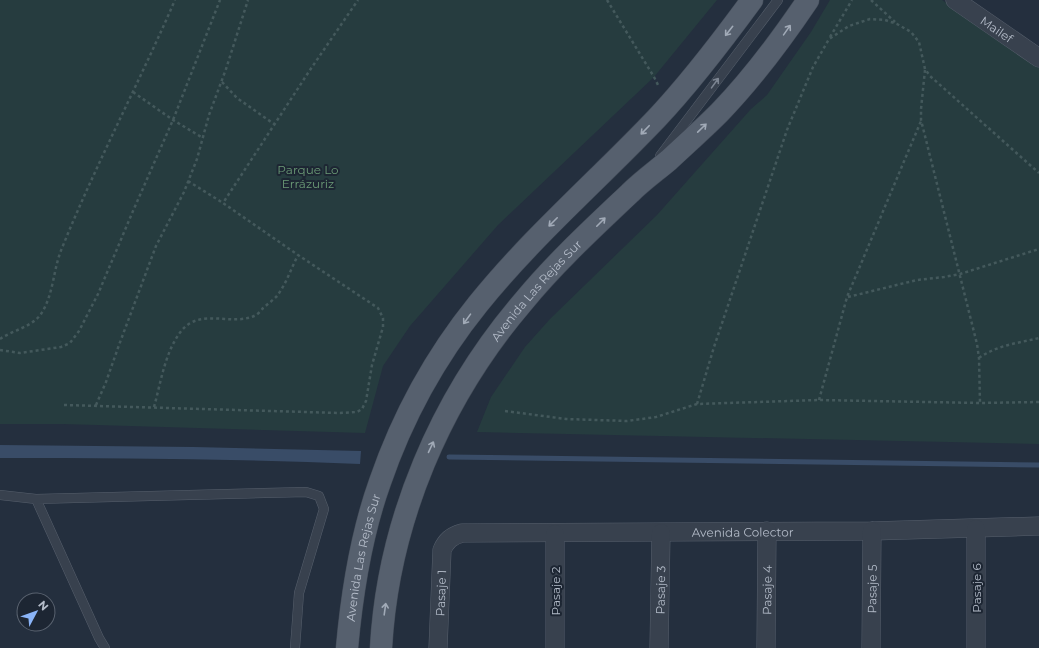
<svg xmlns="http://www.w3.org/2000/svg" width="1039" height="648" font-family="Montserrat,sans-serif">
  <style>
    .green { fill: #263c3f }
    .water { fill: #394c67 }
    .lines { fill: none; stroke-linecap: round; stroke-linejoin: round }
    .stream { stroke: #394c67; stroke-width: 5 }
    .service-casing { stroke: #565f6c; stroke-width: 10 }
    .minor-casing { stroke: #565f6c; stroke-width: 19 }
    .primary-casing { stroke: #414a57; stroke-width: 23 }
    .path { stroke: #44595c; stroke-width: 2.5; stroke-dasharray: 3 3; stroke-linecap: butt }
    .service { stroke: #38414e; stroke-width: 9 }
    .minor { stroke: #38414e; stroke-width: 18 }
    .primary { stroke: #56606e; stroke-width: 22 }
    .oneway { stroke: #a1aab7 }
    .oneway2 { stroke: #7c8592 }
    .labels { text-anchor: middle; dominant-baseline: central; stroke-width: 4; stroke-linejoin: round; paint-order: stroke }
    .street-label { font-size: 12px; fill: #b4bcc9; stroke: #1d2633 }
    .park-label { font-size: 12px; fill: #6b9a76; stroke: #1d2633 }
  </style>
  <rect width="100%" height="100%" fill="#242f3e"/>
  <path class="green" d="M0,0H717L654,77L498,225L410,326L383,366L365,433L63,424H0Z
    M830,0H942L1039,68V444L477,432L491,397L525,347L550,319L657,215L751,109L767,95L811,32Z"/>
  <path class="water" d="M0,445L194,447L361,451L360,464C240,459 120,458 0,458Z"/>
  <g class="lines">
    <path class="stream" d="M449,457L1039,465"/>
    <g class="service-casing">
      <path id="service" d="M660,156L778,0
        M0,495L36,499L306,492L319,496L324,509L299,593L295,648
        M36,499L99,638L105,648"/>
    </g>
    <g class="minor-casing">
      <g id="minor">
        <path id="s1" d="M955,0L1039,58"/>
        <path id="s2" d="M438,648L442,550C446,541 451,536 462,533L872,531L1039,526"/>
        <path d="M555,648V534"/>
        <path id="s3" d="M659,648L661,533"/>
        <path id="s4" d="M766,648L767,531"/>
        <path id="s5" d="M871,648L872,531"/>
        <path d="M976,648V529"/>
      </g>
    </g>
    <g class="primary-casing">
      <g id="primary">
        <path id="s6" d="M347,648C352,592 361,535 380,482C402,418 436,356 478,304C532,237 597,181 656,119C691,82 722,41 752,0"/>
        <path id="s7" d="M381,648C388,521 441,398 523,302C555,263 593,228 630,193C642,181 656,171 669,160C686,144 703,129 719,113C752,79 781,40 808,0"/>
      </g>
    </g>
    <path class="path" d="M607,0L654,77L659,87
      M871,0L895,22
      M830,37L852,0
      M925,70L921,109V120L977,344L979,358L980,403
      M222,82L237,98L274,124
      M133,92L173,120L203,138
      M188,181L223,203
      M848,297L917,280L944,277L960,274L1039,249
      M0,339C13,330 32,327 41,314C54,294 53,269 62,248C96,164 139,83 175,0
      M0,350L20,353L61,347L70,343L79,331L98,294L133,211L173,120L220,0
      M979,358C997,345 1019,343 1039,338
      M819,400L847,297L921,121
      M697,404L714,347L787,130L813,67L829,39L849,26L870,19L885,20L897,24L911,32L919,42L925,69L930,76L1039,173
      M64,405L340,413L357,412L362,409L366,401L372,365L383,327V318L378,308L298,255L223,203L310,70L358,0
      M96,405L106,382L119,345L156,246L184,192L197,159L209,115L226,69L248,0
      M154,407C161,382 165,351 182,330C201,308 231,326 254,316C257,315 261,311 263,308C268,304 273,300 277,296C286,284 291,269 298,255
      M505,411L566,419L627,421L656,417L697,404L819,400L980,403L1039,402"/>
    <use href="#service" class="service"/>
    <use href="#minor" class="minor"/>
    <use href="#primary" class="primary"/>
  </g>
  <defs><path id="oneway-shaft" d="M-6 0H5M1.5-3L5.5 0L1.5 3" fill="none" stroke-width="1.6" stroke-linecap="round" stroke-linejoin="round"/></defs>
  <g class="oneway">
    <use href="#oneway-shaft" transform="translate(787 30) rotate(-55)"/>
    <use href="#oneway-shaft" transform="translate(729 31) rotate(128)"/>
    <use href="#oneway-shaft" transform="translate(702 128) rotate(-44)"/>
    <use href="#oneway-shaft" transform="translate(645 130) rotate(134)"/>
    <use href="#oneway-shaft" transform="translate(553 222) rotate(135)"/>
    <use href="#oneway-shaft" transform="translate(601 222) rotate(-45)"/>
    <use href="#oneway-shaft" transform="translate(467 319) rotate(126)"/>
    <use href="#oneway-shaft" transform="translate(431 447) rotate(-65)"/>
    <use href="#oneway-shaft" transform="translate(385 609) rotate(-82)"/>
  </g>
  <use class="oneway2" href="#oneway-shaft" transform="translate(715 83) rotate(-54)"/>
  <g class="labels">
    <g class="street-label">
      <text stroke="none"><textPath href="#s1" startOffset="51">Mailef</textPath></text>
      <text stroke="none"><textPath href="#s7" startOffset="398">Avenida Las Rejas Sur</textPath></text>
      <text stroke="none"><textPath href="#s2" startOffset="406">Avenida Colector</textPath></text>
      <text stroke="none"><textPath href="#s6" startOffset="92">Avenida Las Rejas Sur</textPath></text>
      <text transform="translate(976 588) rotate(-90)">Pasaje 6</text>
      <text stroke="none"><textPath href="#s5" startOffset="59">Pasaje 5</textPath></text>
      <text stroke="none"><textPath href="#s3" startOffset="58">Pasaje 3</textPath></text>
      <text stroke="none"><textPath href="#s4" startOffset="58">Pasaje 4</textPath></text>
      <text transform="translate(555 591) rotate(-90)">Pasaje 2</text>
      <text stroke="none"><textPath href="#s2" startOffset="55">Pasaje 1</textPath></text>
    </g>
    <g class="park-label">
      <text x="308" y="169">Parque Lo<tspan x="308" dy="14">Errázuriz</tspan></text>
    </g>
  </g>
  <g transform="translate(36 612) rotate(49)"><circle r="19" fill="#1d2633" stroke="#59626f"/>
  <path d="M0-3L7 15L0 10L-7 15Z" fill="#8ab4f8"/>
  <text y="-6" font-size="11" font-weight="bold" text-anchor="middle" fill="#b4bcc9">N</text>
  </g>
</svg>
